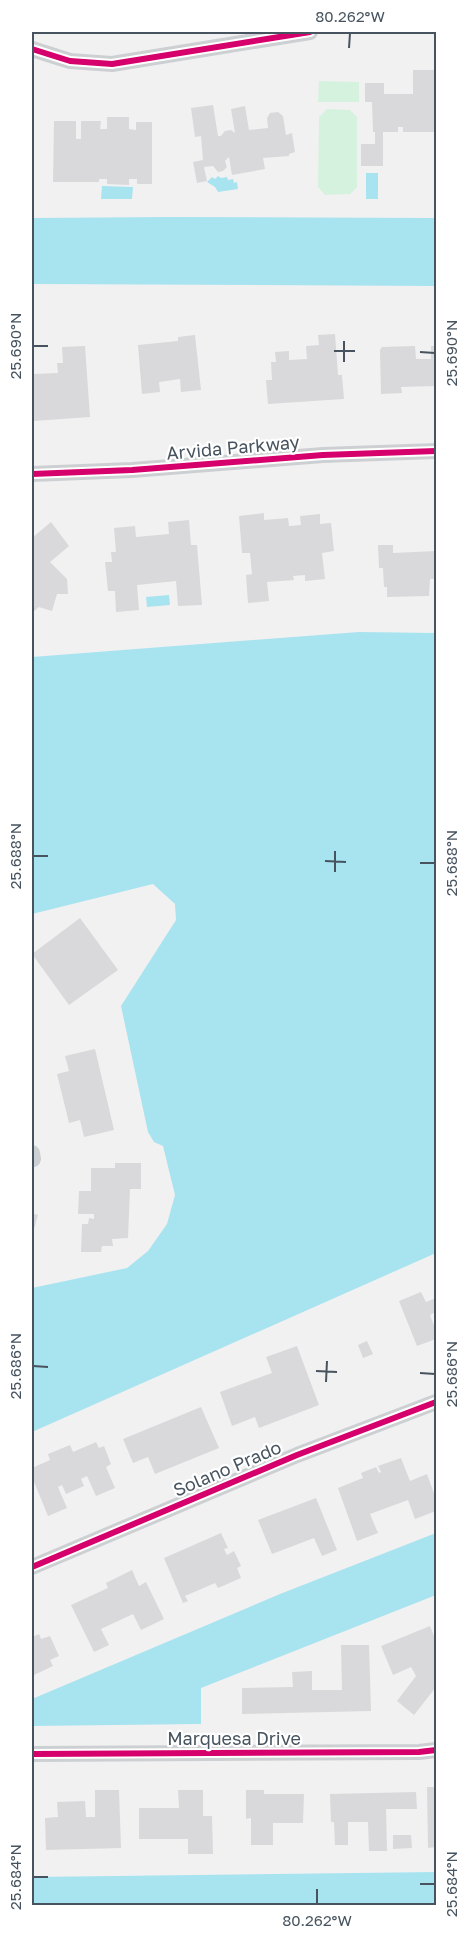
<svg xmlns="http://www.w3.org/2000/svg" width="468" height="1937" font-family="'Golos Text',sans-serif">
  <style>
    .green { fill: #d5f2df }
    .water { fill: #a8e3f0 }
    .building { fill: #d9d9db }
    .lines { fill: none; stroke-linecap: round; stroke-linejoin: round }
    .minor { stroke: #cdd0d2; stroke-width: 16 }
    .cycleway-casing { stroke: #fff; stroke-width: 10 }
    .cycleway { stroke: #d6006c; stroke-width: 6 }
    .ticks { fill: none; stroke: #47545f; stroke-width: 2 }
    .labels { text-anchor: middle; dominant-baseline: central; stroke-width: 4.5; stroke-linejoin: round; paint-order: stroke }
    .street-label { font-size: 18px; fill: #47545f; stroke: #fff }
    .neatline { fill: none; stroke: #47545f; stroke-width: 2 }
    .ticks-label { font-size: 15px; text-anchor: middle; fill: #47545f }
  </style>
  <rect width="100%" height="100%" fill="#f2f1f1"/>
  <path class="green" d="M319,81L359,82V102H318Z
    M327,109L350,110L357,117V187L350,194L325,195L318,187L319,117Z"/>
  <path class="water" d="M366,173H378V199H366Z
    M218,176L221,178L227,177L228,180L233,179L234,183L237,182L238,189L218,192L215,187L207,182L212,177L215,179Z
    M102,186L133,187L132,199H101Z
    M169,217L436,218V286L32,284V218Z
    M169,595L170,605L147,607L146,597Z
    M359,632L436,633V1253L32,1432V1288L127,1268L148,1251L167,1224L175,1195L163,1146L154,1142L148,1132L121,1006L176,920L175,904L153,884L32,914V657Z
    M436,1533V1595L201,1688V1724L32,1726V1699L280,1594Z
    M436,1872V1905H32V1877Z"/>
  <path class="building" d="M413,70H434V132H403V127H398V132H383V166H361V144H375V132H373L372,102H365V83H384V94H413Z
    M213,105L218,136H221L225,131L231,130L235,133L231,109L245,106L249,130L268,128L267,118L270,113L278,112L283,116L286,135L292,133L295,152L289,154V156L263,158L265,169L232,175L229,157L225,161L227,167L223,171L218,172L213,166L204,167L207,181L197,183L193,162L203,160L201,136L195,137L191,108Z
    M107,117H129V129L136,130V122H152V184H137V179H129V185L107,184V179H99V182H53L54,121H76V139H81V121H101L100,129H107Z
    M335,334L338,375H342L344,399L268,404L266,380H272L271,362H276L275,352L289,351V360L307,359L306,346L319,345L318,335Z
    M195,335L201,390L181,392L180,379L159,382L160,392L142,394L138,345L178,341V337Z
    M85,346L90,417L34,421V418H32V374L58,373L57,363H63L62,347Z
    M415,346L416,359H431V346H436V386L401,387L402,393L381,394L380,350L382,347Z
    M264,513V520L288,518L289,526L301,525L300,516L320,514V524L331,523L334,551L322,553L325,579L305,581V575L293,576L294,580L267,582L269,601L248,603L246,575L252,574L250,553H242L239,516Z
    M189,520L191,545H197L202,605L178,606L176,581L137,585L139,610L116,612L115,591H108L105,562H112L111,552H116L114,528L135,526L136,537L169,534L168,522Z
    M51,522L69,546L50,562L67,579L68,594H57L52,611L39,607L32,613V538Z
    M378,545H393V553L436,551V579H430L429,596L387,597V587H384L383,568H379Z
    M80,918L118,970L69,1005L32,954Z
    M95,1049L114,1130L84,1137L80,1120L69,1123L57,1074L69,1071L65,1056Z
    M115,1163H141V1189H130L128,1238L112,1239L113,1246H102L101,1252H81L82,1224H88L89,1218L94,1219V1214H78L79,1191H91V1168H115Z
    M32,1213L38,1215L32,1236Z
    M421,1292L426,1302L436,1298V1312L430,1315L436,1331V1339L417,1346L399,1301Z
    M367,1341L373,1354L363,1358L358,1345Z
    M297,1346L319,1405L259,1428L255,1417L232,1426L220,1392L272,1373L266,1357Z
    M201,1407L219,1448L155,1474L148,1457L133,1463L123,1439Z
    M96,1442L99,1448L104,1446L111,1464L106,1467L115,1488L96,1496L87,1476L81,1479L84,1486L66,1494L62,1485L58,1487L67,1508L48,1516L32,1477V1468L50,1460L48,1454L70,1445L73,1452Z
    M401,1458L410,1481L427,1474L436,1499V1511L415,1519L408,1500L370,1514L378,1533L357,1541L338,1488L363,1478L361,1473L376,1467L379,1473L381,1472L378,1466Z
    M316,1498L337,1550L322,1556L314,1538L272,1554L258,1520Z
    M221,1533L228,1548L224,1549L227,1555L234,1551L241,1566L237,1568L241,1578L218,1588L215,1583L185,1596L188,1601L183,1603L164,1558Z
    M132,1570L139,1586L146,1582L164,1619L141,1630L133,1614L101,1629L109,1645L94,1652L71,1605L108,1588L106,1583Z
    M430,1626L436,1641V1687L414,1715L397,1701L416,1676L411,1667L393,1675L381,1646Z
    M39,1634L41,1639L50,1636L59,1656L50,1660L53,1666L32,1676V1637Z
    M341,1645H369L371,1711L242,1714V1688L293,1687L292,1672L312,1671V1690H342Z
    M427,1787H436V1847L428,1848Z
    M95,1790H119L121,1848L46,1850L45,1818L58,1817L57,1802L85,1801L86,1817H95Z
    M178,1790H203V1816H212L213,1854H188V1839H139V1808H179Z
    M246,1790H264V1794H304L303,1823H273V1845H251V1818L246,1819Z
    M416,1792L417,1809H386L387,1851H369L368,1822H348V1845H335L334,1822H331L330,1794Z
    M393,1835H411L412,1848L393,1849Z"/>
  <g class="lines">
    <path class="minor" d="M32,49L70,61L112,64L310,32
      M32,474L132,470L323,455L436,451
      M32,1153L33,1159
      M32,1567L297,1455L436,1402
      M32,1754L419,1752L436,1750"/>
    <g class="cycleway-casing">
      <path id="cycleway" d="M32,49L70,61L112,64L310,32
        M32,474L132,470L323,455L436,451
        M32,1567L297,1455L436,1402
        M32,1754L419,1752L436,1750"/>
    </g>
    <use href="#cycleway" class="cycleway"/>
  </g>
  <path class="ticks" d="M349,48L350,33M33,346H48M334,351H355M420,352L435,353M344,362V341M33,856H48M325,861L346,862M420,863H435M335,872V851M33,1366L48,1367M316,1371L337,1372M420,1373L435,1374M326,1382L327,1361M33,1877H48M420,1884H435M317,1904V1889"/>
  <g class="labels">
    <g class="street-label">
      <text transform="translate(233 447) rotate(-5)">Arvida Parkway</text>
      <text transform="translate(227 1468) rotate(-23)">Solano Prado</text>
      <text x="234" y="1738">Marquesa Drive</text>
    </g>
  </g>
  <rect width="468" height="1937" fill="none" stroke="#ffffff" stroke-width="66"/>
  <rect x="33" y="33" width="402" height="1871" class="neatline"/>
  <g class="ticks-label">
    <text x="350" y="22">80.262°W</text>
    <text transform="translate(16 346) rotate(-90)" y="5">25.690°N</text>
    <text transform="translate(452 353) rotate(-90)" y="5">25.690°N</text>
    <text transform="translate(16 856) rotate(-90)" y="5">25.688°N</text>
    <text transform="translate(452 863) rotate(-90)" y="5">25.688°N</text>
    <text transform="translate(16 1366) rotate(-90)" y="5">25.686°N</text>
    <text transform="translate(452 1374) rotate(-90)" y="5">25.686°N</text>
    <text transform="translate(16 1877) rotate(-90)" y="5">25.684°N</text>
    <text transform="translate(452 1884) rotate(-90)" y="5">25.684°N</text>
    <text x="317" y="1926">80.262°W</text>
  </g>
</svg>
